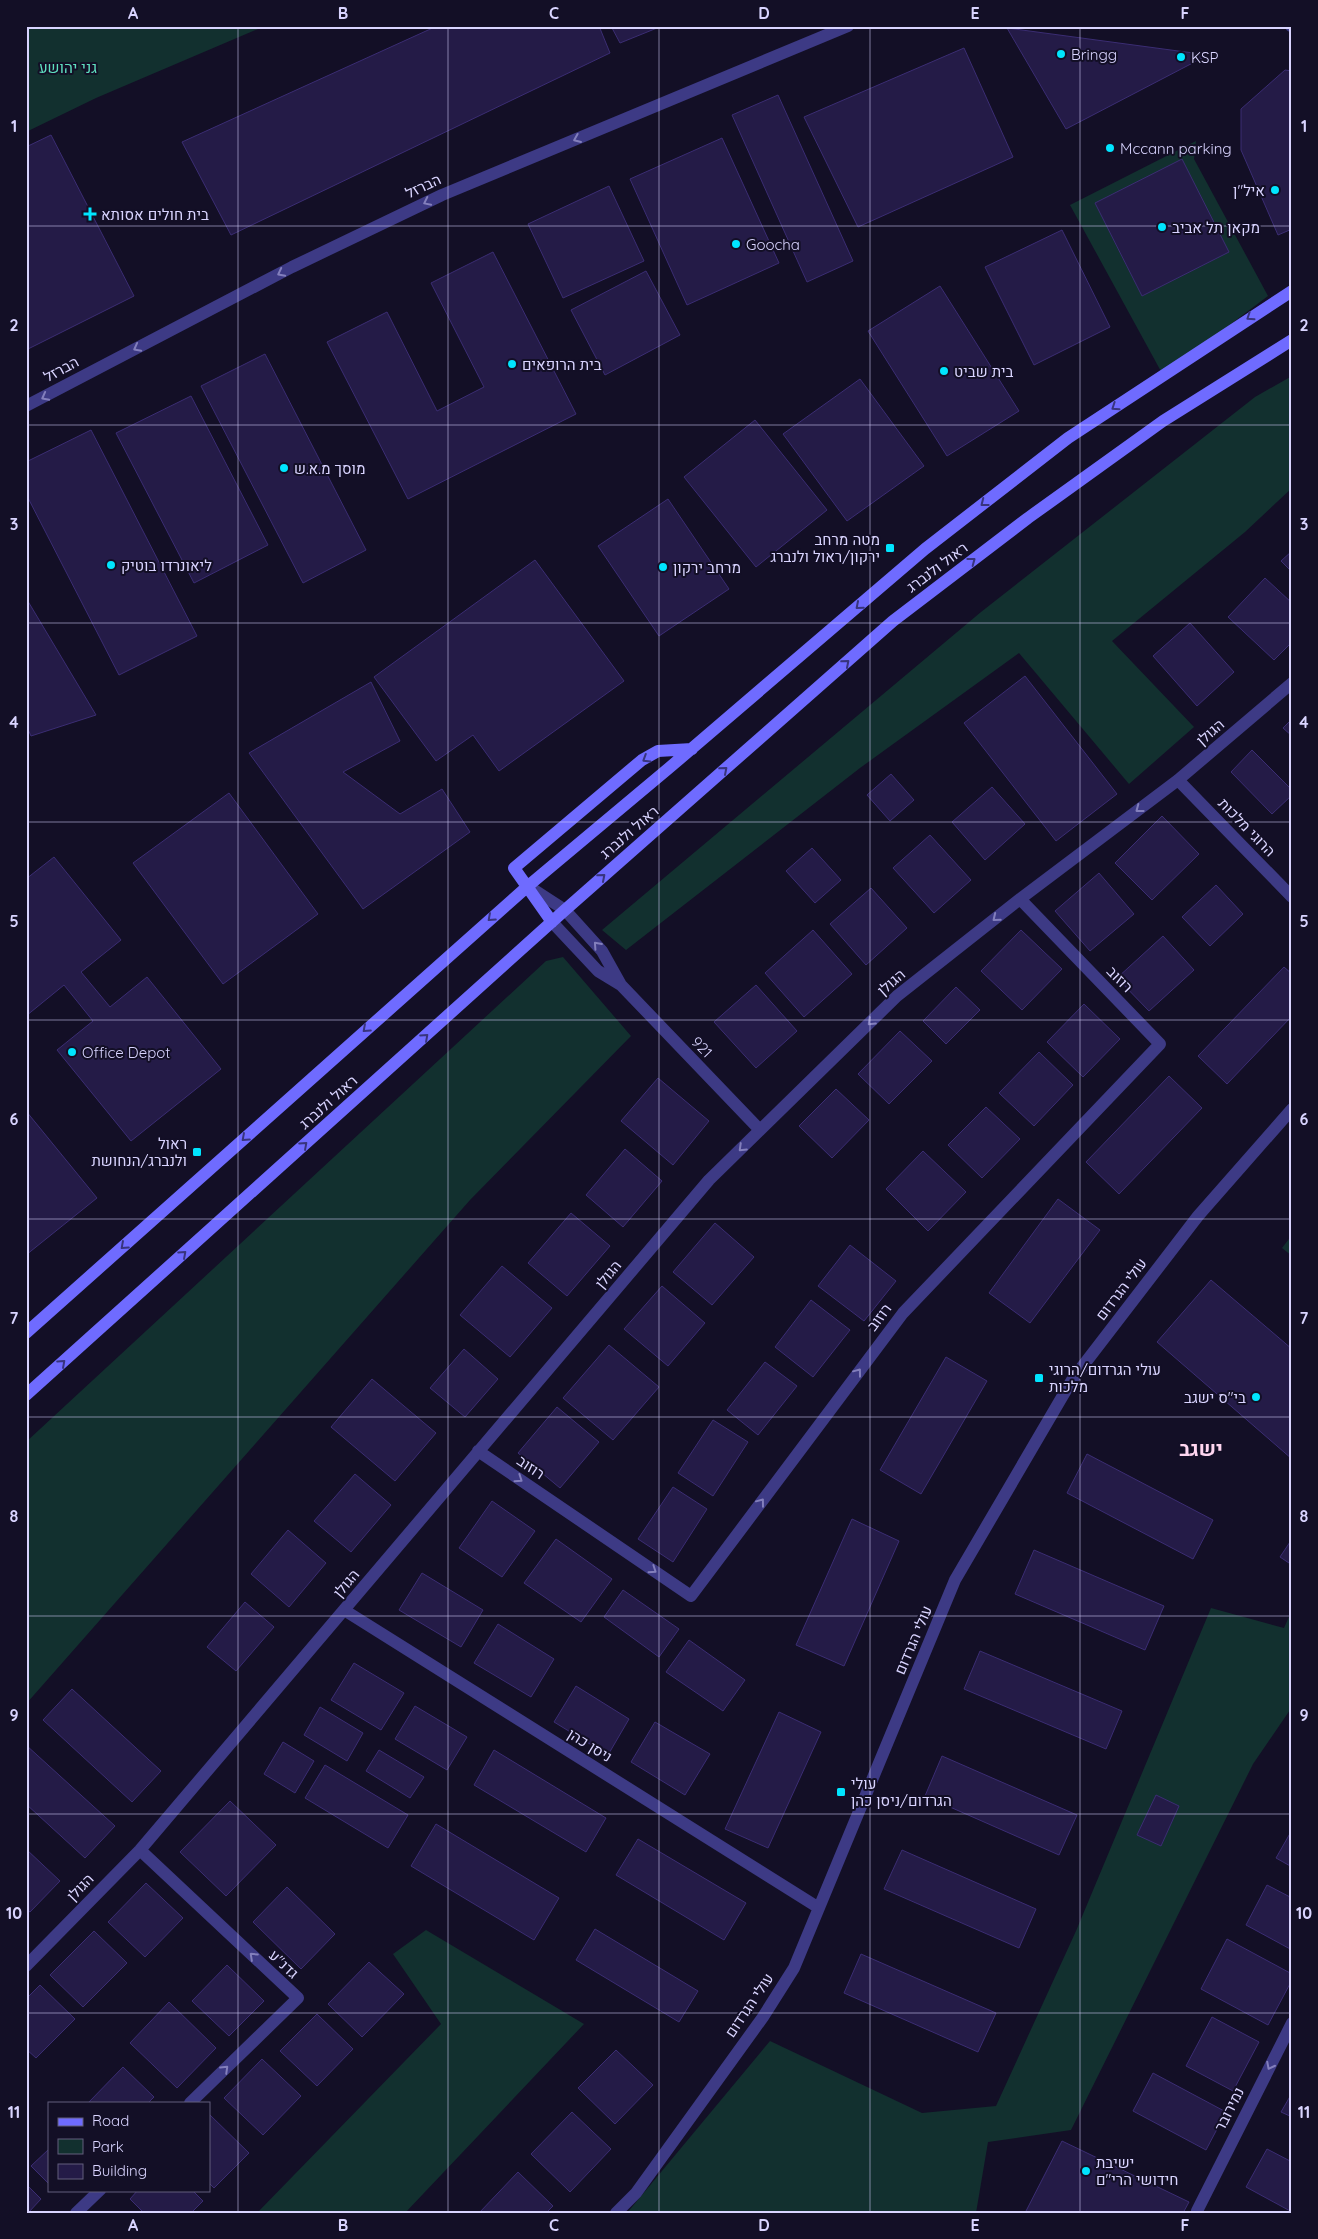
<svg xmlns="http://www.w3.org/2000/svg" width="1318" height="2239" font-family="Quicksand,Heebo,sans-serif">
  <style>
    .green { fill: #12302f }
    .building { fill: #241b47; stroke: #3b2d73 }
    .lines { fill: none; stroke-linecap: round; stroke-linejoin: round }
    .street { stroke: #3d3a85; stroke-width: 12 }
    .secondary { stroke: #6f6bff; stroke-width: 12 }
    .oneway { stroke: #837fbc }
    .oneway2 { stroke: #38347d }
    .grid { fill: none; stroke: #d9d4ff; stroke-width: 1; stroke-opacity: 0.55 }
    .poi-dot { fill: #00e5ff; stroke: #130f26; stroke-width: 2 }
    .labels { text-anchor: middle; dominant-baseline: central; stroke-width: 4; stroke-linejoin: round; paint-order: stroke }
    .poi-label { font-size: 15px; fill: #d9d4ff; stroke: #130f26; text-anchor: start }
    .park-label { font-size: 15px; fill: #5fe0c0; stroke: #130f26 }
    .street-label { font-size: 15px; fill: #d9d4ff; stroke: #130f26 }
    .district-label { font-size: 20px; font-weight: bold; fill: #ffd6f0; stroke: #130f26 }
    .neatline { fill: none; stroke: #d9d4ff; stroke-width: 2 }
    .grid-label { font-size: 16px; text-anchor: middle; font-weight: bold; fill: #d9d4ff }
  </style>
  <rect width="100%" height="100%" fill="#130f26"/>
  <path class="green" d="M26,26H265L96,98L26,132Z
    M1196,141L1194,159L1268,296L1163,375L1070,205Z
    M1292,376V488L1245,532L1112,641L1194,727L1129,784L1019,653L860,768L626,950L602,930L981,612L1255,397Z
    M563,957L631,1036L470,1200L26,1704V1442L546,961Z
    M1292,1235V1256L1282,1248Z
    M1211,1608L1284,1628L1292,1610V1707L1253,1764L1071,2130L988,2142L976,2213H627L770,2041L922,2113L996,2106L1076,1931Z
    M426,1930L584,2024L405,2213H257L441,2024L393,1954Z"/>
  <path class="building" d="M437,26H599L610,53L231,235L182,142Z
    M611,26H662L620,43Z
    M1007,28L1208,55L1066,129Z
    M964,48L1013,157L858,227L804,117Z
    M1285,70L1292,71V229L1278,235L1241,150V109Z
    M778,95L853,261L807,282L732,115Z
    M51,135L134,296L26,350V147Z
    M722,138L779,263L687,305L630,179Z
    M1182,159L1229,252L1142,296L1095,203Z
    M609,186L644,261L563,298L528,224Z
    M1062,230L1110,327L1034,365L985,267Z
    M493,252L576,414L408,499L327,342L387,312L437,411L484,387L431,283Z
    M646,271L680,335L605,375L571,310Z
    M940,286L1019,411L947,456L868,331Z
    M265,354L366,550L303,583L201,386Z
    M860,379L924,466L847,521L783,434Z
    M191,396L268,545L194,583L116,433Z
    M755,420L827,510L756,567L684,477Z
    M91,430L197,636L119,675L26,494V462Z
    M668,499L729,589L659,636L598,546Z
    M1292,551V572L1281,561Z
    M535,560L624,681L499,771L473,735L436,761L374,677Z
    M1265,578L1292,603V642L1274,660L1228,617Z
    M26,598L96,715L31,736L26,725Z
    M1190,623L1234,672L1197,706L1153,656Z
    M1025,676L1117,794L1056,841L964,723Z
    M371,682L400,741L343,772L400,814L442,789L470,832L363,909L249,753Z
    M1292,719V736L1283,728Z
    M1252,750L1292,790V795L1272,814L1231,772Z
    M891,774L914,800L890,821L867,795Z
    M992,787L1025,824L985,860L952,822Z
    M229,793L318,914L223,984L133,863Z
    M1162,816L1199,854L1152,900L1115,863Z
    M930,835L971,880L934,913L893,868Z
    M812,848L841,880L815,903L786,871Z
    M54,857L121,940L81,972L110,1007L147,977L221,1069L131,1141L57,1050L93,1021L64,985L26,1016V879Z
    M1099,873L1134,914L1090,951L1055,911Z
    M1216,885L1243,914L1210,946L1182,917Z
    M871,888L907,928L866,965L830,924Z
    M813,930L852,974L804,1017L765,973Z
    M1021,930L1062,969L1022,1010L981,971Z
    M1163,936L1194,970L1149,1011L1117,978Z
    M1284,967L1292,974V1016L1227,1084L1198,1056Z
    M756,985L797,1031L756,1068L714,1022Z
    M956,987L980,1010L946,1044L923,1021Z
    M1084,1004L1120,1039L1083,1077L1047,1042Z
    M900,1031L932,1061L889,1104L858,1074Z
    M1039,1052L1073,1085L1034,1126L999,1093Z
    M1169,1076L1202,1108L1119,1194L1086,1162Z
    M658,1078L709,1121L673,1165L621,1121Z
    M836,1089L869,1120L832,1158L799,1126Z
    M986,1107L1020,1139L982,1178L948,1145Z
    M26,1111L97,1198L26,1255Z
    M625,1149L662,1181L623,1227L586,1195Z
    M923,1151L966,1192L928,1231L886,1189Z
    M1058,1199L1100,1230L1030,1323L989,1293Z
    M571,1213L610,1246L567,1296L528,1263Z
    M715,1223L754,1257L712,1305L673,1272Z
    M850,1245L896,1281L864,1321L818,1286Z
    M502,1266L552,1308L510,1357L460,1315Z
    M1211,1280L1292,1349V1459L1157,1342Z
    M662,1286L705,1323L668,1366L624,1329Z
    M811,1300L850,1330L813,1377L775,1347Z
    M609,1345L659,1387L613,1440L563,1398Z
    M464,1349L498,1379L465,1417L430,1388Z
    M946,1357L987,1381L921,1494L880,1470Z
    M765,1362L797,1386L758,1435L727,1410Z
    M372,1379L436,1433L395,1481L331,1427Z
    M557,1407L599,1442L560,1488L518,1453Z
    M713,1420L748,1442L713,1496L678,1473Z
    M1087,1454L1213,1520L1193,1559L1067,1493Z
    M355,1474L391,1505L351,1552L314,1521Z
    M673,1487L707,1509L673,1562L638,1539Z
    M492,1501L535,1531L502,1577L459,1548Z
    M852,1519L899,1541L844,1666L796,1645Z
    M288,1530L326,1563L289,1607L251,1574Z
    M556,1539L612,1579L581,1622L524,1583Z
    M1292,1539V1565L1280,1557Z
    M1034,1550L1164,1606L1145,1650L1015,1594Z
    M422,1573L483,1610L461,1647L399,1610Z
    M623,1590L679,1629L659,1657L604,1617Z
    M245,1602L274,1627L236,1671L207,1647Z
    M498,1624L554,1659L531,1697L474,1663Z
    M689,1640L745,1680L723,1711L666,1672Z
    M980,1651L1122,1711L1106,1749L964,1689Z
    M354,1663L404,1693L381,1730L331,1700Z
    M576,1686L629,1719L608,1755L554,1722Z
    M72,1689L161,1771L132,1802L43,1720Z
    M415,1706L467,1737L447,1770L395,1739Z
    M320,1707L363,1733L347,1761L304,1735Z
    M779,1712L821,1732L768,1848L725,1829Z
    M655,1722L710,1754L685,1795L631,1762Z
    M283,1742L314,1761L295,1793L264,1774Z
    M26,1745L115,1826L85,1858L26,1804Z
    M379,1750L424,1777L410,1798L366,1771Z
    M494,1750L606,1818L586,1852L474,1785Z
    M942,1756L1077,1815L1059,1855L925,1796Z
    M325,1765L408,1815L388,1848L305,1798Z
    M1156,1795L1179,1806L1161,1846L1137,1835Z
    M230,1801L276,1845L226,1896L180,1852Z
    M436,1824L559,1898L534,1940L411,1866Z
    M1292,1830V1867L1276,1858Z
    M638,1839L746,1903L724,1940L616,1875Z
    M26,1849L60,1881L30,1912L26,1909Z
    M902,1850L1036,1909L1019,1948L884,1889Z
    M146,1883L183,1918L145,1957L108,1922Z
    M1267,1885L1292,1898V1950L1246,1925Z
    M287,1887L335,1934L301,1969L253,1922Z
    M595,1929L698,1991L679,2022L576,1960Z
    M94,1931L127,1963L83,2007L50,1975Z
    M1227,1939L1292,1974V1980L1268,2025L1201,1989Z
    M861,1954L996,2013L978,2052L844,1993Z
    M369,1962L404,1994L362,2037L328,2004Z
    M227,1965L264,2001L229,2036L192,2001Z
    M40,1985L75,2019L36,2058L26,2049V1999Z
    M169,2002L216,2048L177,2088L130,2043Z
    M317,2014L353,2049L317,2086L280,2051Z
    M1212,2017L1259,2042L1233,2091L1186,2066Z
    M616,2050L653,2085L615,2124L578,2088Z
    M262,2059L301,2096L263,2135L224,2098Z
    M123,2067L154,2097L148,2103H88Z
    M1153,2073L1226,2112L1206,2150L1133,2111Z
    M1292,2093V2117L1281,2112Z
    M572,2112L611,2149L570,2192L531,2154Z
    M209,2114L249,2153L214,2188L209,2183Z
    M1062,2141L1189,2202L1183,2213H1025Z
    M49,2149V2184L31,2166Z
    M1267,2149L1292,2162V2212L1246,2187Z
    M518,2172L553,2206L546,2213H479Z
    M26,2184L41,2199L28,2213H26Z
    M138,2190H192L203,2201L191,2213H144L130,2199Z"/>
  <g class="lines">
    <path class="street" d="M1291,26H1292
      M26,406L292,267L442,195L848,26
      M1178,780L1292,897
      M528,886L565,910L602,951L621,985
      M552,922L598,971L621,985L760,1130
      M478,1451L691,1596L903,1313L1160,1044L1020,899
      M344,1610L819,1908
      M140,1850L298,1998L190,2103
      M26,1966L140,1850L709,1180L897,996L1020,899L1178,780L1292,683
      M1197,2211L1292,2023
      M76,2213L100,2190
      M616,2213L636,2193L763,2017L794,1968L955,1580L1072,1380L1198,1216L1292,1109"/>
    <path class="secondary" d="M552,922L514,868L642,760L658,751L692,749
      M26,1333L528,886L669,768L925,549L1068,438L1292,291
      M26,1395L565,910L893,621L1028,518L1163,421L1292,340"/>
  </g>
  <defs><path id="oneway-chevron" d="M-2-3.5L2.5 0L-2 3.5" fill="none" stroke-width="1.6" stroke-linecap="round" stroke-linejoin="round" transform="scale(1.25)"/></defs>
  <g class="oneway">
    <use href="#oneway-chevron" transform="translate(577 139) rotate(157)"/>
    <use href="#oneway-chevron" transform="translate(427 202) rotate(154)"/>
    <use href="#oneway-chevron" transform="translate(281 273) rotate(153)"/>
    <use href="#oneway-chevron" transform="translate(137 348) rotate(152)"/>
    <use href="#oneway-chevron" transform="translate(45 397) rotate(152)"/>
    <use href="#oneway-chevron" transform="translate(1139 809) rotate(143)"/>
    <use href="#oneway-chevron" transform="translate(996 918) rotate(141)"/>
    <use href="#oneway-chevron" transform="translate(597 945) rotate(-132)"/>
    <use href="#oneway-chevron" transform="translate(871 1022) rotate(136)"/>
    <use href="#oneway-chevron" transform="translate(742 1148) rotate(136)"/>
    <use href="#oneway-chevron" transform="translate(858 1372) rotate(-53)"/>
    <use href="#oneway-chevron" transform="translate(519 1479) rotate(34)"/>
    <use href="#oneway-chevron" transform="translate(761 1502) rotate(-53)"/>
    <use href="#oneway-chevron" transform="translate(653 1570) rotate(34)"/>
    <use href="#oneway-chevron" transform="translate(253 1956) rotate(-137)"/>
    <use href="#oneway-chevron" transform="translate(1270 2066) rotate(117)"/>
    <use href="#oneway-chevron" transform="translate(225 2069) rotate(-44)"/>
  </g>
  <g class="oneway2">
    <use href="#oneway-chevron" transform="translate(1250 317) rotate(146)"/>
    <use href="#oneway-chevron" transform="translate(1115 407) rotate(146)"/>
    <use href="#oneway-chevron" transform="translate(984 503) rotate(142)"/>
    <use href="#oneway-chevron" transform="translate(972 561) rotate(-37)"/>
    <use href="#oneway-chevron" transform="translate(859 606) rotate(139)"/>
    <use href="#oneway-chevron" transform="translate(846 663) rotate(-41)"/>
    <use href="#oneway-chevron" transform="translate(646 759) rotate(148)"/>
    <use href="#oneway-chevron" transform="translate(724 770) rotate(-41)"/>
    <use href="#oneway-chevron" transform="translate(602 877) rotate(-41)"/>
    <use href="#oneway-chevron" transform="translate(491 918) rotate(138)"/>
    <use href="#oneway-chevron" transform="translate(366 1029) rotate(138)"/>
    <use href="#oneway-chevron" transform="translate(425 1037) rotate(-42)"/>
    <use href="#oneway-chevron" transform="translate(245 1138) rotate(138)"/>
    <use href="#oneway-chevron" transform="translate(304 1145) rotate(-42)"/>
    <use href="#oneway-chevron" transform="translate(124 1246) rotate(138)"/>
    <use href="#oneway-chevron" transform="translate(183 1254) rotate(-42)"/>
    <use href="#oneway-chevron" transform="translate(62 1363) rotate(-42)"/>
  </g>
  <path class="grid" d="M238,26V2213M448,26V2213M659,26V2213M870,26V2213M1080,26V2213M26,226H1292M26,425H1292M26,623H1292M26,822H1292M26,1020H1292M26,1219H1292M26,1417H1292M26,1616H1292M26,1814H1292M26,2013H1292"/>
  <g class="poi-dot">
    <circle cx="1061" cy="54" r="5"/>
    <circle cx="1181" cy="57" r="5"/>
    <circle cx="1110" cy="148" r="5"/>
    <circle cx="1275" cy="190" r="5"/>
    <path d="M87.5 206.5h5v5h5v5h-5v5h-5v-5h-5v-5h5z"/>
    <circle cx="1162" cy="227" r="5"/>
    <circle cx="736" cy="244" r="5"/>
    <circle cx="512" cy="364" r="5"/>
    <circle cx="944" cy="371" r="5"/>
    <circle cx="284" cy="468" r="5"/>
    <rect x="885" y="543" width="10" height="10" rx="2.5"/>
    <circle cx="111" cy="565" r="5"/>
    <circle cx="663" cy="567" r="5"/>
    <circle cx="72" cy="1052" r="5"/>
    <rect x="192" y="1147" width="10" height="10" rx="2.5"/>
    <rect x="1034" y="1373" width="10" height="10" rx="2.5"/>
    <circle cx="1256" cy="1397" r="5"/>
    <rect x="836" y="1787" width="10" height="10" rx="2.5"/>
    <circle cx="1086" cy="2171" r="5"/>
  </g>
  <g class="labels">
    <g class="poi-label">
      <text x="1071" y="54">Bringg</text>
      <text x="1191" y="57">KSP</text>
      <text x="1120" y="148">Mccann parking</text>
      <text x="1265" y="190" text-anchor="end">איל"ן</text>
      <text x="101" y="214">בית חולים אסותא</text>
      <text x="1172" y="227">מקאן תל אביב</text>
      <text x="746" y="244">Goocha</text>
      <text x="522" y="364">בית הרופאים</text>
      <text x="954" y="371">בית שביט</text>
      <text x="294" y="468">מוסך מ.א.ש</text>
      <text x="880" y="539" text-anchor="end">מטה מרחב<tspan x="880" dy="17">ירקון/ראול ולנברג</tspan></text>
      <text x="121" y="565">ליאונרדו בוטיק</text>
      <text x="673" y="567">מרחב ירקון</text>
      <text x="82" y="1052">Office Depot</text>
      <text x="187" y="1143" text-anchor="end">ראול<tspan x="187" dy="17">ולנברג/הנחושת</tspan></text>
      <text x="1049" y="1369">עולי הגרדום/הרוגי<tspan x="1049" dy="17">מלכות</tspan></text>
      <text x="1246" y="1397" text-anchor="end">בי"ס ישגב</text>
      <text x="851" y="1783">עולי<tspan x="851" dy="17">הגרדום/ניסן כהן</tspan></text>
      <text x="1096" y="2162">ישיבת<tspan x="1096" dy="17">חידושי הרי"ם</tspan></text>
    </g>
    <g class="park-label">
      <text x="68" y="67">גני יהושע</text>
    </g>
    <g class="street-label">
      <text transform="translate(423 186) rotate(-25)">הברזל</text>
      <text transform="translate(61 369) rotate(-28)">הברזל</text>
      <text transform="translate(937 567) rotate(-37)">ראול ולנברג</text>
      <text transform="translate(1210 732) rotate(-41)">הגולן</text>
      <text transform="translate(1247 827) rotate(46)">הרוגי מלכות</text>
      <text transform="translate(629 832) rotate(-41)">ראול ולנברג</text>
      <text transform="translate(1120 979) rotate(46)">רוזוב</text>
      <text transform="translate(891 982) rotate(-41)">הגולן</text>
      <text transform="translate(702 1047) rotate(46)">921</text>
      <text transform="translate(328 1102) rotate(-42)">ראול ולנברג</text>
      <text transform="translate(608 1274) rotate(-50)">הגולן</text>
      <text transform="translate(1121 1289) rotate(-53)">עולי הגרדום</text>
      <text transform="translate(879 1317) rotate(-53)">רוזוב</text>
      <text transform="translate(531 1467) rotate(34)">רוזוב</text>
      <text transform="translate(346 1583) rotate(-50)">הגולן</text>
      <text transform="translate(913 1640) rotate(-67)">עולי הגרדום</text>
      <text transform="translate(590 1745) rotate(32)">ניסן כהן</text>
      <text transform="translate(80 1887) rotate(-46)">הגולן</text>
      <text transform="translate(284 1964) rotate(43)">גדנ"ע</text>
      <text transform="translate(749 2005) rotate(-56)">עולי הגרדום</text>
      <text transform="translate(1229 2109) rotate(-63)">נמירובר</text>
    </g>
    <g class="district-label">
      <text x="1201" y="1448">ישגב</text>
    </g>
  </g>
  <rect width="1318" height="2239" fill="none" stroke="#130f26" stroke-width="55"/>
  <rect x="48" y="2102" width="162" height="90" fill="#130f26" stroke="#625e7d"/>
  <rect x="58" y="2118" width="25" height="8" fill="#6f6bff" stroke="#625e7d"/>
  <text x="92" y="2126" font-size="15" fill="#d9d4ff">Road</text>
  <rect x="58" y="2139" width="25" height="15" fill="#12302f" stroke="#625e7d"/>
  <text x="92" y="2152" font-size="15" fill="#d9d4ff">Park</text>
  <rect x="58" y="2164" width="25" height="15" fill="#241b47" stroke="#625e7d"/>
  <text x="92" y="2176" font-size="15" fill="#d9d4ff">Building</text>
  <rect x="28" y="28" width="1262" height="2184" class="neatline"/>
  <g class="grid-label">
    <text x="133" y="19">A</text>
    <text x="343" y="19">B</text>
    <text x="554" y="19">C</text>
    <text x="764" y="19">D</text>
    <text x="975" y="19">E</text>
    <text x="1185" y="19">F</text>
    <text x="14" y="132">1</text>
    <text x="1304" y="132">1</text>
    <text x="14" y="331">2</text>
    <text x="1304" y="331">2</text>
    <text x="14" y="530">3</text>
    <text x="1304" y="530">3</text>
    <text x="14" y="728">4</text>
    <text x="1304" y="728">4</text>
    <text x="14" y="927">5</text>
    <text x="1304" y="927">5</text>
    <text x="14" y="1125">6</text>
    <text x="1304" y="1125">6</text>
    <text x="14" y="1324">7</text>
    <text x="1304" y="1324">7</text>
    <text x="14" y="1522">8</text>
    <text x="1304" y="1522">8</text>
    <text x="14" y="1721">9</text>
    <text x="1304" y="1721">9</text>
    <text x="14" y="1919">10</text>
    <text x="1304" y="1919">10</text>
    <text x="14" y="2118">11</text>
    <text x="1304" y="2118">11</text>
    <text x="133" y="2231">A</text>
    <text x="343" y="2231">B</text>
    <text x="554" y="2231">C</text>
    <text x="764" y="2231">D</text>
    <text x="975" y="2231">E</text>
    <text x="1185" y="2231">F</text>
  </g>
</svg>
